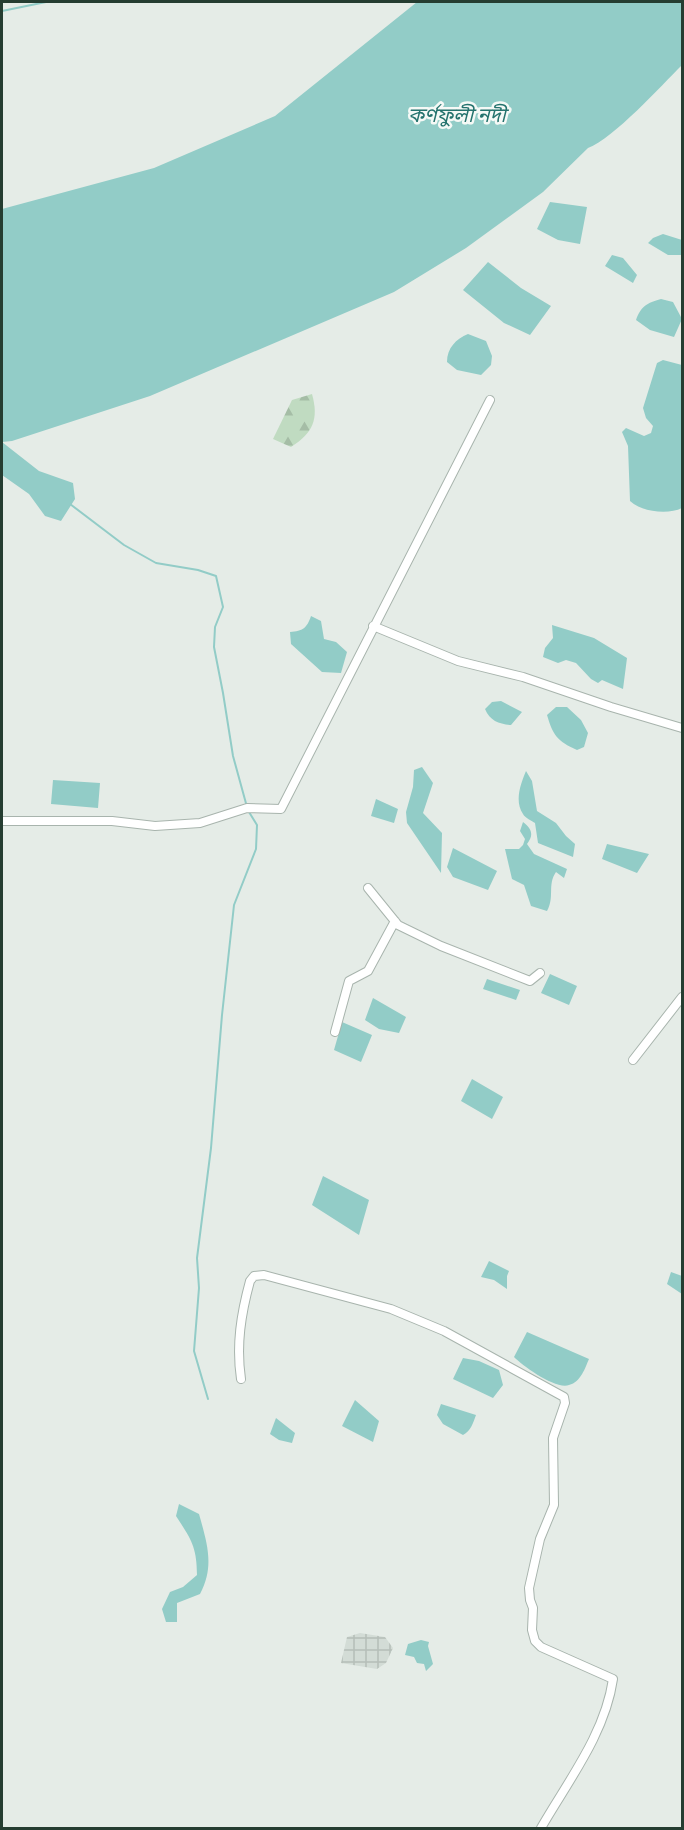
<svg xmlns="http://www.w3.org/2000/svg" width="684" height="1830" font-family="Karla,'Noto Sans Bengali',sans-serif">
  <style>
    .industrial { fill: url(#industrial-grid) }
    .forest { fill: url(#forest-firs) }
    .water { fill: #92ccc7 }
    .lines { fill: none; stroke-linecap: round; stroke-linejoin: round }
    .stream { stroke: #92ccc7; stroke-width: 2 }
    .street-casing { stroke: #a8b4ad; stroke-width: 10 }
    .street { stroke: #fff; stroke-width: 8 }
    .labels { text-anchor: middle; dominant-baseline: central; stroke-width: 5; stroke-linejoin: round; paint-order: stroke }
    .water-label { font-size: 20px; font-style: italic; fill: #25736e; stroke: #f5f9f6 }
  </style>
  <defs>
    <pattern id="industrial-grid" width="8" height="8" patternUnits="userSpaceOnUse" patternTransform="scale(1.5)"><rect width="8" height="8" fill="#d3dcd6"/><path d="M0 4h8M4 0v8" fill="none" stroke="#b5beb8"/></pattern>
    <pattern id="forest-firs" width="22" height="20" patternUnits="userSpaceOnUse" patternTransform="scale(1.5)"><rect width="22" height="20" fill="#c0dbc1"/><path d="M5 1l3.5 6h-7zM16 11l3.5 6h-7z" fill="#a5bda6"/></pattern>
  </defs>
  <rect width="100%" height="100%" fill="#e5ece7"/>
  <path class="industrial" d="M360,1633L385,1637L393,1648L386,1663L377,1669L341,1663L347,1637Z"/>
  <path class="forest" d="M312,394C319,419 313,433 291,447L273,439L292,400Z"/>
  <path class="water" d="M417,2H682V65C661,86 614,138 588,148L543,192L466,248L394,292L150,396L12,441L2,442L39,471L73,483L75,499L61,521L45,516L29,494L2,475V209L154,168L275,116Z
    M550,202L587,207L580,244L558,240L537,229Z
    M663,234L682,240V255H668L648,243L653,238Z
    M612,255L623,258L637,275L633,283L605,266Z
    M488,262L521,288L551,306L530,335L504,323L463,290Z
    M661,299L673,302L682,319L674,337L650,330L636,320C641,306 647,303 661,299Z
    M468,334L486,341L492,356L491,365L481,375L457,370L447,362C447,348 456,339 468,334Z
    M663,360L682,365V508C668,515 642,512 630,501L628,446L622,432L626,428L644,436L651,433L653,426L646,418L643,408L657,363Z
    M311,616L321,621L324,639L336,642L347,652L341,673L322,672L291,644L290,632C303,631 307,628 311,616Z
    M552,625L594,638L627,658L623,689L602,680L598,683L591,679L576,663L566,660L558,663L543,657L545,648L553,638Z
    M501,701L522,712L511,725C499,724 490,721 485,709L492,702Z
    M556,707H567L581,720L588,733L584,747L577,750C557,741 553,735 547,715Z
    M422,767L433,783L423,813L442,833L441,873L407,823L406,812L413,787L414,770Z
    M526,771L532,781L537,811L556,823L566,836L575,844L573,857L538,843L535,823C532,821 525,818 523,814C514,801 521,783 526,771Z
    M53,780L100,783L98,808L51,804Z
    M376,799L398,809L394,823L371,816Z
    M523,822C532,829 534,835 527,844L534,854L567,869L564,878L556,872C547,885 555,897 547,911L531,906L524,885L512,879L505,849H519L523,845L525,839L520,831Z
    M607,844L649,854L637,873L602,859Z
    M453,848L497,871L488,890L453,877L447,867Z
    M550,974L577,986L569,1005L541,993Z
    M487,979L520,990L516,1000L483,989Z
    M373,998L406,1017L399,1033L379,1029L365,1020Z
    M342,1022L372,1035L361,1062L334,1050Z
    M472,1079L503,1097L492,1119L461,1101Z
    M323,1176L369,1200L359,1235L312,1205Z
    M489,1261L509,1271L507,1276V1289L494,1280L481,1277Z
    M671,1272L682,1276V1294L667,1284Z
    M527,1332L589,1359C585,1368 581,1382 569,1385C556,1390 523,1366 514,1357Z
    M463,1358L479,1361L499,1370L503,1385L493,1398L453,1379Z
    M355,1400L379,1421L373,1442L342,1426Z
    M441,1404L476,1415C473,1423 471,1431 463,1435L443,1424L437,1415Z
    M276,1418L295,1433L292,1443L279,1440L270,1434Z
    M179,1504L199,1514C207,1543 215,1566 200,1594L177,1603V1622H166L162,1609L170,1592L183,1587L197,1575C197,1547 191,1539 176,1516Z
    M421,1640L429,1642L428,1646L433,1664L426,1671L424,1664L417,1663L414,1657L405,1655L408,1644Z"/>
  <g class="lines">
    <path class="stream" d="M2,11L46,2
      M70,504L124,545L156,563L198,570L216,576L223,607L215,627L214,647L223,693L233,756L247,807
      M208,1399L194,1351L199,1288L197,1258L211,1148L222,1015L234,905L256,849L257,825L249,812"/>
    <g class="street-casing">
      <path id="street" d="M373,626L458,661L523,677L611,707L682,728
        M2,821H112L155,826L200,823L247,808L281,809L490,400
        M368,888L398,925L441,946L530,981L540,973
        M335,1032L349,981L368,971L395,921
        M633,1060L682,997
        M241,1379C236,1345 241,1314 250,1281L254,1276L264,1275L391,1309L444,1331L564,1397L565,1403L553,1438L554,1505L540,1539L529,1588L530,1600L533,1608L532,1630L535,1641L541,1647L613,1679C605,1734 568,1781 541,1828"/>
    </g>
    <use href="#street" class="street"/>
  </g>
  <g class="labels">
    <g class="water-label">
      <text x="457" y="115">কর্ণফুলী নদী</text>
    </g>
  </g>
  <rect width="684" height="1830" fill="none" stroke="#253d31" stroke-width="6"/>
</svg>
